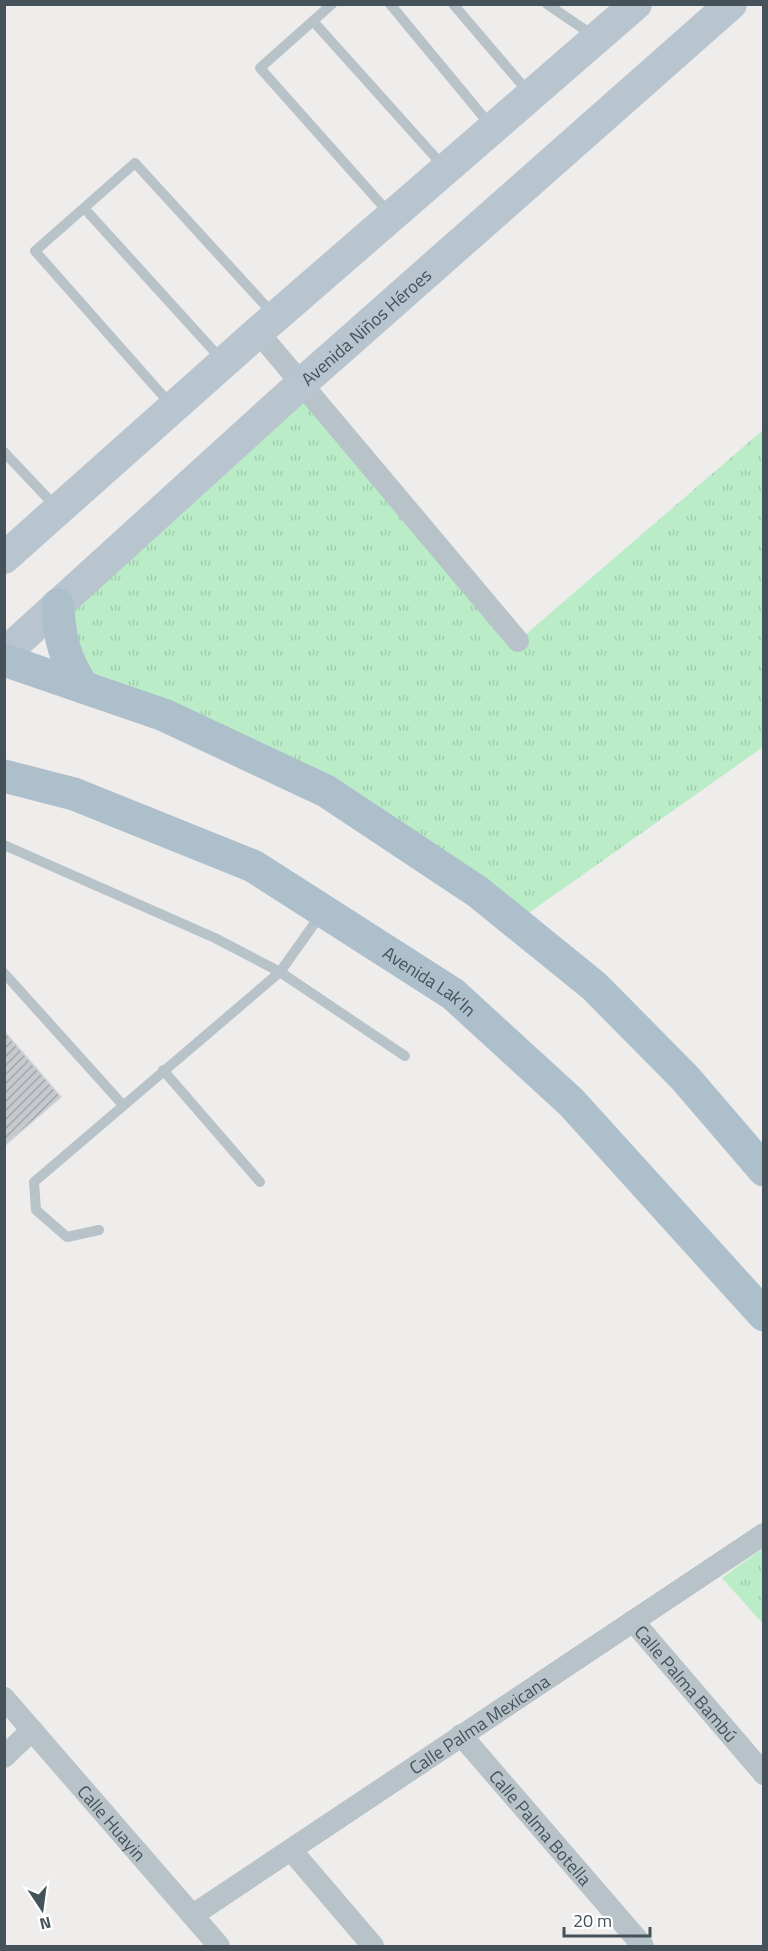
<svg xmlns="http://www.w3.org/2000/svg" width="768" height="1951" font-family="'Titillium Web',sans-serif">
  <style>
    .park { fill: url(#park-tufts) }
    .building { fill: url(#building-hatch); stroke: #d0d3d8; stroke-width: 1.5 }
    .lines { fill: none; stroke-linecap: round; stroke-linejoin: round }
    .service { stroke: #b7c3c9; stroke-width: 10 }
    .minor { stroke: #b7c3c9; stroke-width: 22 }
    .secondary { stroke: #b8c5ce; stroke-width: 32 }
    .primary { stroke: #acbfcb; stroke-width: 33 }
    .labels { text-anchor: middle; dominant-baseline: central; stroke-width: 5; stroke-linejoin: round; paint-order: stroke }
    .street-label { font-size: 18px; fill: #455259; stroke: #fff }
  </style>
  <defs>
    <pattern id="park-tufts" width="24" height="20" patternUnits="userSpaceOnUse" patternTransform="scale(1.5)"><rect width="24" height="20" fill="#baedc7"/><path d="M3 7l-1-3M5 7V3M7 7l1-3M15 17l-1-3M17 17v-4M19 17l1-3" fill="none" stroke="#a1cdad"/></pattern>
    <pattern id="building-hatch" width="6" height="6" patternUnits="userSpaceOnUse" patternTransform="scale(1.5)"><rect width="6" height="6" fill="#c6cacf"/><path d="M-1 1l2-2M0 6l6-6M5 7l2-2" fill="none" stroke="#a3a7ab"/></pattern>
  </defs>
  <rect width="100%" height="100%" fill="#efecec"/>
  <path class="park" d="M301,384L518,641L763,430V747L516,922L384,829L83,687L62,601Z
    M763,1548V1624L722,1578Z"/>
  <path class="building" d="M4,1031L61,1097L4,1146Z"/>
  <g class="lines">
    <path class="service" d="M332,4L260,68L389,213
      M390,4L491,126
      M453,4L529,93
      M547,4L594,36
      M313,21L444,167
      M84,208L222,360
      M172,406L35,251L135,163L274,315
      M4,452L56,507
      M4,845L215,938L280,972L405,1056
      M4,973L122,1104
      M163,1070L260,1182
      M99,1230L67,1237L36,1210L34,1182L280,972L322,913"/>
    <g class="minor">
      <path d="M258,332L518,641"/>
      <path id="s1" d="M633,1621L764,1774"/>
      <path id="s2" d="M4,1698L219,1946"/>
      <path id="s3" d="M461,1735L643,1946"/>
      <path d="M4,1757L32,1730"/>
      <path d="M291,1850L373,1946"/>
      <path id="s4" d="M193,1915L764,1534"/>
    </g>
    <g class="secondary">
      <path d="M4,558L258,332L636,4"/>
      <path id="s5" d="M4,654L301,384L731,4"/>
    </g>
    <g class="primary">
      <path d="M58,605C59,637 65,660 83,687"/>
      <path d="M4,660L164,715L326,791L478,892L594,986L685,1078L764,1170"/>
      <path id="s6" d="M4,776L74,794L253,866L453,994L571,1102L764,1315"/>
    </g>
  </g>
  <g class="labels">
    <g class="street-label">
      <text stroke="none"><textPath href="#s5" startOffset="488">Avenida Niños Héroes</textPath></text>
      <text stroke="none"><textPath href="#s6" startOffset="476">Avenida Lak'In</textPath></text>
      <text stroke="none"><textPath href="#s1" startOffset="82">Calle Palma Bambú</textPath></text>
      <text stroke="none"><textPath href="#s4" startOffset="344">Calle Palma Mexicana</textPath></text>
      <text stroke="none"><textPath href="#s2" startOffset="165">Calle Huayin</textPath></text>
      <text stroke="none"><textPath href="#s3" startOffset="122">Calle Palma Botella</textPath></text>
    </g>
  </g>
  <rect width="768" height="1951" fill="none" stroke="#455259" stroke-width="12"/>
  <g transform="translate(42 1909) rotate(167)" stroke="#ffffff" stroke-width="4.5" paint-order="stroke">
  <path d="M0-4.5L10 22L0 15L-10 22Z" fill="#455259"/>
  <text y="-9" font-size="16" font-weight="bold" text-anchor="middle" fill="#455259">N</text>
  </g>
  <path d="M564 1927v9h86v-9" fill="none" stroke="#455259" stroke-width="3"/>
  <text x="573" y="1927" font-size="18" fill="#455259" stroke="#ffffff" stroke-width="4.5" paint-order="stroke">20 m</text>
</svg>
